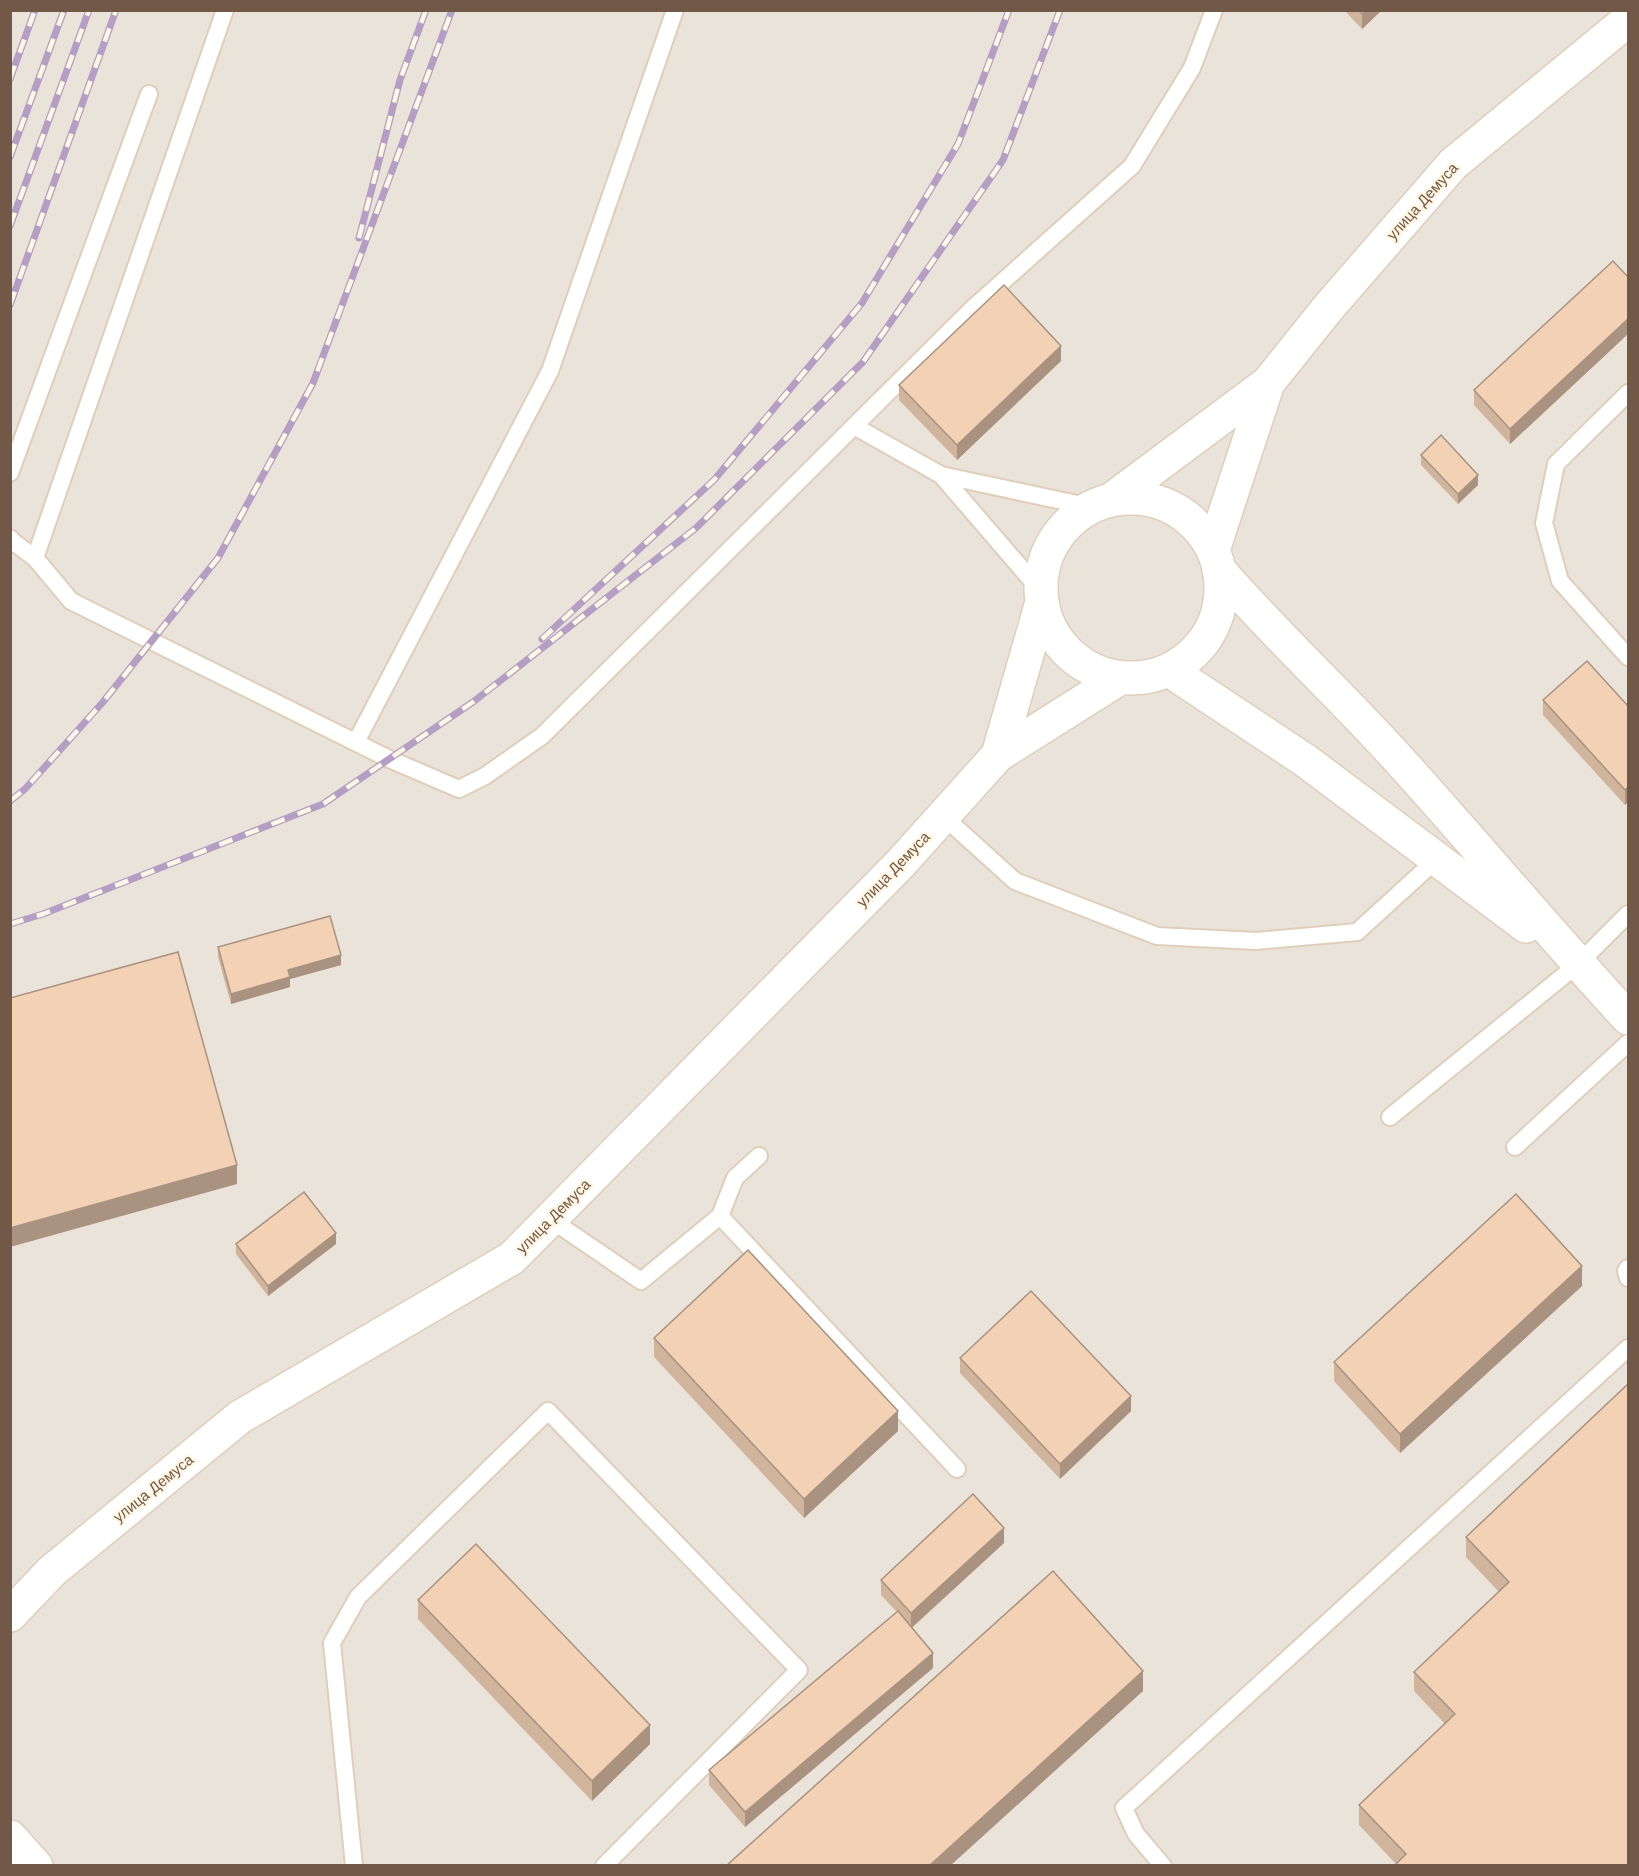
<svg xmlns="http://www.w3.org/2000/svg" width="1639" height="1876" font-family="Arial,sans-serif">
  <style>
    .industrial { fill: #eae3da }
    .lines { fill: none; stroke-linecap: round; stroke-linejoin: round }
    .service-casing { stroke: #e0ceba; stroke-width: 20 }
    .minor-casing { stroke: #e0ceba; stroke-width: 36 }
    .service { stroke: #fff; stroke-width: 16 }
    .minor { stroke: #fff; stroke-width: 33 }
    .rail-casing { stroke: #b59ec4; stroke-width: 7 }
    .rail { stroke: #fff6e4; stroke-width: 4.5; stroke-dasharray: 14; stroke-linecap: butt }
    .wall { fill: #d0b49c }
    .shaded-wall { fill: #a9927f }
    .building { fill: #f2d1b5; stroke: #a9927f; stroke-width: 1.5 }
    .labels { text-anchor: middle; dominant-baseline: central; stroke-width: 4.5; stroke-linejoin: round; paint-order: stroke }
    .street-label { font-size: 15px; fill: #725846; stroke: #fff6e4 }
  </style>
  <rect width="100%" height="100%" fill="#fcf2de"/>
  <path class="industrial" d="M11,11H1628V1865H11Z"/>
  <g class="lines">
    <g class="service-casing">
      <path id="service" d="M1628,393L1556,464L1544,523L1560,581L1628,657
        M854,426L941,475L1091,507
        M10,473L149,94
        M941,475L1040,590
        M10,538L12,541L35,558L71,601L389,759L459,789L485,776L542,736L972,309L1132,166L1192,68L1214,10
        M35,558L225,10
        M356,742L550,371L675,10
        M943,816L1015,881L1157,936L1256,941L1357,932L1437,859
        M1390,1117L1578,964L1628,914
        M1515,1147L1628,1043
        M759,1156L735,1178L720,1216L957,1469
        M550,1219L641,1281L720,1216
        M1628,1268L1626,1271L1628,1278
        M354,1866L332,1643L358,1597L548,1411L799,1670L604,1866
        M1163,1866L1136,1834L1124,1808L1628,1348"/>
    </g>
    <g class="minor-casing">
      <path id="minor" d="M1041 588a90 90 0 1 1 180 0a90 90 0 1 1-180 0Z
        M1111,500L1268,383L1328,308L1453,164L1628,20
        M1213,550L1268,383
        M1219,570C1277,637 1342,696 1401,762C1478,847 1551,935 1628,1018
        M1169,670L1306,761L1526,926
        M998,755L1042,602
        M10,1615L52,1571L240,1417L512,1258L901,863L998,755L1120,678
        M10,1837L36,1866"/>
    </g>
    <use href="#service" class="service"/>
    <use href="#minor" class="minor"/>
    <g class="rail-casing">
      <path id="rail" d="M10,79L35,10
        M10,157L64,10
        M10,226L89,10
        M359,238L400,80L426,10
        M10,305L116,10
        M542,639L714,480L862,303L958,144L1009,10
        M10,801L25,789L103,702L218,558L313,383L452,10
        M10,924L43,914L323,804L473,702L696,528L863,362L1003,160L1060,10"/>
    </g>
    <use href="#rail" class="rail"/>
  </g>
  <path class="wall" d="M1344,10H1382L1362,29Z
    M1629,278V333L1510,444L1474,405V390Z
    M1061,361L957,460L899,400V385Z
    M1421,455L1478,485L1458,504L1421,465Z
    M1543,700L1629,707L1625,805L1543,715Z
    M218,947L341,965L290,979V987L231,1004L218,957Z
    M236,1244H336L268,1296L236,1254Z
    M1582,1286L1400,1453L1334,1381V1362Z
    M654,1338L898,1431L804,1518L654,1357Z
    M960,1358L1131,1411L1060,1479L960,1373Z
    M1629,1383V1866L1396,1864L1359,1825V1805L1445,1724L1414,1691V1672L1499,1592L1466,1557V1537Z
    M1004,1543L912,1628L933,1668L745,1827L709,1785V1770L897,1612L881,1595V1580Z
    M418,1600L650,1744L592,1801L418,1619Z"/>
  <path class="shaded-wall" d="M1366,10H1382L1362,29V14Z
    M1629,318V333L1510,444V429Z
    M1061,346V361L957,460V445Z
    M1478,475V485L1458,504V494Z
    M1629,786V801L1625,805V790Z
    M341,955V965L290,979V987L231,1004V994L288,970Z
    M237,1165V1184L10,1247V1228Z
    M336,1233V1244L268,1296V1286Z
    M1582,1266V1286L1400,1453V1434Z
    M1131,1396V1411L1060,1479V1464Z
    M898,1411V1431L804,1518V1499Z
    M1004,1528V1543L911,1628V1613Z
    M933,1653V1668L745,1827V1812Z
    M1143,1671V1691L950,1866H929Z
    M650,1725V1744L592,1801V1781Z"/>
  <path class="building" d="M1358,10H1366L1362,14Z
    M1613,261L1629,278V318L1510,429L1474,390Z
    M1004,285L1061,346L957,445L899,385Z
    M1441,435L1478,475L1458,494L1421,455Z
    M1587,661L1629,707V786L1625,790L1543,700Z
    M330,916L341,955L288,970L290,977L231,994L218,947Z
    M178,952L237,1165L10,1228V998Z
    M304,1192L336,1233L268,1286L236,1244Z
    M1516,1194L1582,1266L1400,1434L1334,1362Z
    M748,1250L898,1411L804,1499L654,1338Z
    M1031,1291L1131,1396L1060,1464L960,1358Z
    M1629,1383V1866H1394L1406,1854L1359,1805L1455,1714L1414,1672L1509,1582L1466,1537Z
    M973,1494L1004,1528L911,1613L881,1580Z
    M476,1544L650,1725L592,1781L418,1600Z
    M1053,1571L1143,1671L929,1866H726Z
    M898,1611L933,1653L745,1812L709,1770Z"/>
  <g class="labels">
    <g class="street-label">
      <text transform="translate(1422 201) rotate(-48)">улица Демуса</text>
      <text transform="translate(893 869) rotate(-46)">улица Демуса</text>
      <text transform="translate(553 1216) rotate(-45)">улица Демуса</text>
      <text transform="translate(153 1488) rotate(-39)">улица Демуса</text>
    </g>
  </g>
  <rect width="1639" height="1876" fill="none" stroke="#725846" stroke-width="24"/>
</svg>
